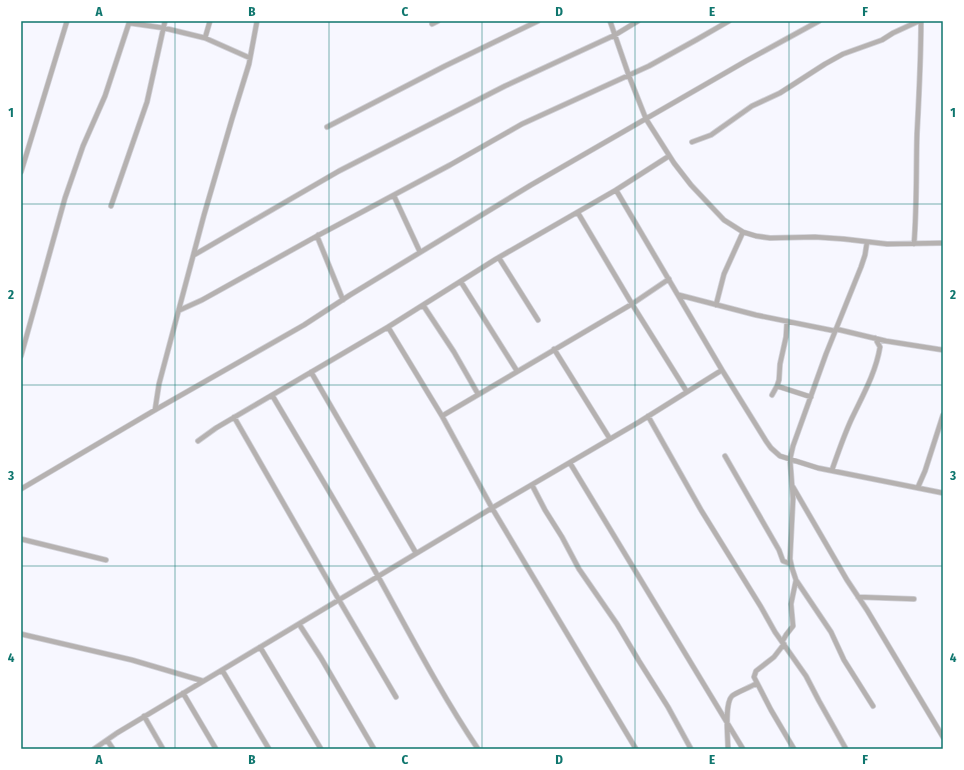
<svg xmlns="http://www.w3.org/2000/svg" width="964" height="770" font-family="'Fira Sans Condensed',sans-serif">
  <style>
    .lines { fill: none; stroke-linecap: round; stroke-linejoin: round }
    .minor-casing { stroke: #d1d1d8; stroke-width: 6 }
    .minor { stroke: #b5b1b0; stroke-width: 4.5 }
    .grid { fill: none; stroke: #0f766e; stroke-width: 1; stroke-opacity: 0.55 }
    .neatline { fill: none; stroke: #0f766e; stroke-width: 1.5 }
    .grid-label { font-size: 13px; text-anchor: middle; font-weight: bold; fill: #0f766e }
  </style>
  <rect width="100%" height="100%" fill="#f7f7ff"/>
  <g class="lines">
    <g class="minor-casing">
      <path id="minor" d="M129,21V23L164,28L205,38
        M210,21L205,38L250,58
        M610,21L629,76L646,119L674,163L691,185L724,220L743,232L756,236L770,238L815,237L844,239L887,244L943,243
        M432,24L438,21
        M327,127L445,66L538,21
        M692,142L711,135L752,106L780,93L825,64L843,54L882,40L893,33L919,21
        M21,172L67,21
        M394,196L420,252
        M111,206L147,102L165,21
        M578,213L632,304L687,392
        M318,235L317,236L343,300
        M914,244C917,207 916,170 917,134C919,96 921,59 921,21
        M194,255L339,171L505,86L615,35L638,21
        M499,258L538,320
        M461,282L517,371
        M679,295L756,315L835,331
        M423,305L454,352L478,394
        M716,305L724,274L743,232
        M180,310L202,300L317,236L450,165L522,124L649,66L696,40L729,21
        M388,327L496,259L616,190
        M836,329L886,341L943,350
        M554,349L610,439
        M21,356L65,198L83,146L105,96L129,23
        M722,370L766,441L771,448L780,456L818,468L943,493
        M311,372L416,553
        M777,386L811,397
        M272,395C308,456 345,517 379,578C411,636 441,694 478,749
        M772,395L777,386L779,380L780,364L786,337L787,321
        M155,410L159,384L204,215L232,119L249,64L257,21
        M648,416L701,510L761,607L775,632L806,676L819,701L846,749
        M234,417L339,600L396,697
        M198,441L216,428L388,327L442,416
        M725,456L779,550L783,561L791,564
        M570,463L743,749
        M832,470C838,453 844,435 852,418C863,395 876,372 880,347L875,338
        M532,485L545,510L562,537L579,569L617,624L639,661L668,707L691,749
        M793,487L847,580L867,610L943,737
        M918,487L925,471L943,415
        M21,489L155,410L304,325L350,295L531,185L746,61L819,21
        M21,539L106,560
        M796,580L831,632L844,660L873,706
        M858,597L914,599
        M299,624L321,658L374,749
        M21,634L132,660L203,681
        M782,642L786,635L793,626L791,604L796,580L792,568L790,559L793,499L790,459L793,446L826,354L861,267L865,255L867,242
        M784,644L774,657L756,671L754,677L771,710L794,749
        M260,647L321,749
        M222,670L269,749
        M183,693L216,749
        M144,716L163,749
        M107,740L113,749
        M94,749L117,733L492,508L639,422L722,370L616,190L669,156
        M636,749L492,508L442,416L632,304L669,279
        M728,749C728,738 724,704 732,696C735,693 751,687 757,683"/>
    </g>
    <use href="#minor" class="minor"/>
  </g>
  <path class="grid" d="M175,21V749M329,21V749M482,21V749M635,21V749M789,21V749M21,204H943M21,385H943M21,566H943"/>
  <rect width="964" height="770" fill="none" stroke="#ffffff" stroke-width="44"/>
  <rect x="22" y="22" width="920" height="726" class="neatline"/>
  <g class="grid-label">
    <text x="99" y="16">A</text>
    <text x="252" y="16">B</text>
    <text x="405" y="16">C</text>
    <text x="559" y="16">D</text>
    <text x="712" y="16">E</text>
    <text x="865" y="16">F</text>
    <text x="11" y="117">1</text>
    <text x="953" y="117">1</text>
    <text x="11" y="299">2</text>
    <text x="953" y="299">2</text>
    <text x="11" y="480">3</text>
    <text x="953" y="480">3</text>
    <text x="11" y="662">4</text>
    <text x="953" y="662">4</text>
    <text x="99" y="764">A</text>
    <text x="252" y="764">B</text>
    <text x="405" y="764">C</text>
    <text x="559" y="764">D</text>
    <text x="712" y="764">E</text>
    <text x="865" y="764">F</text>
  </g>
</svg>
